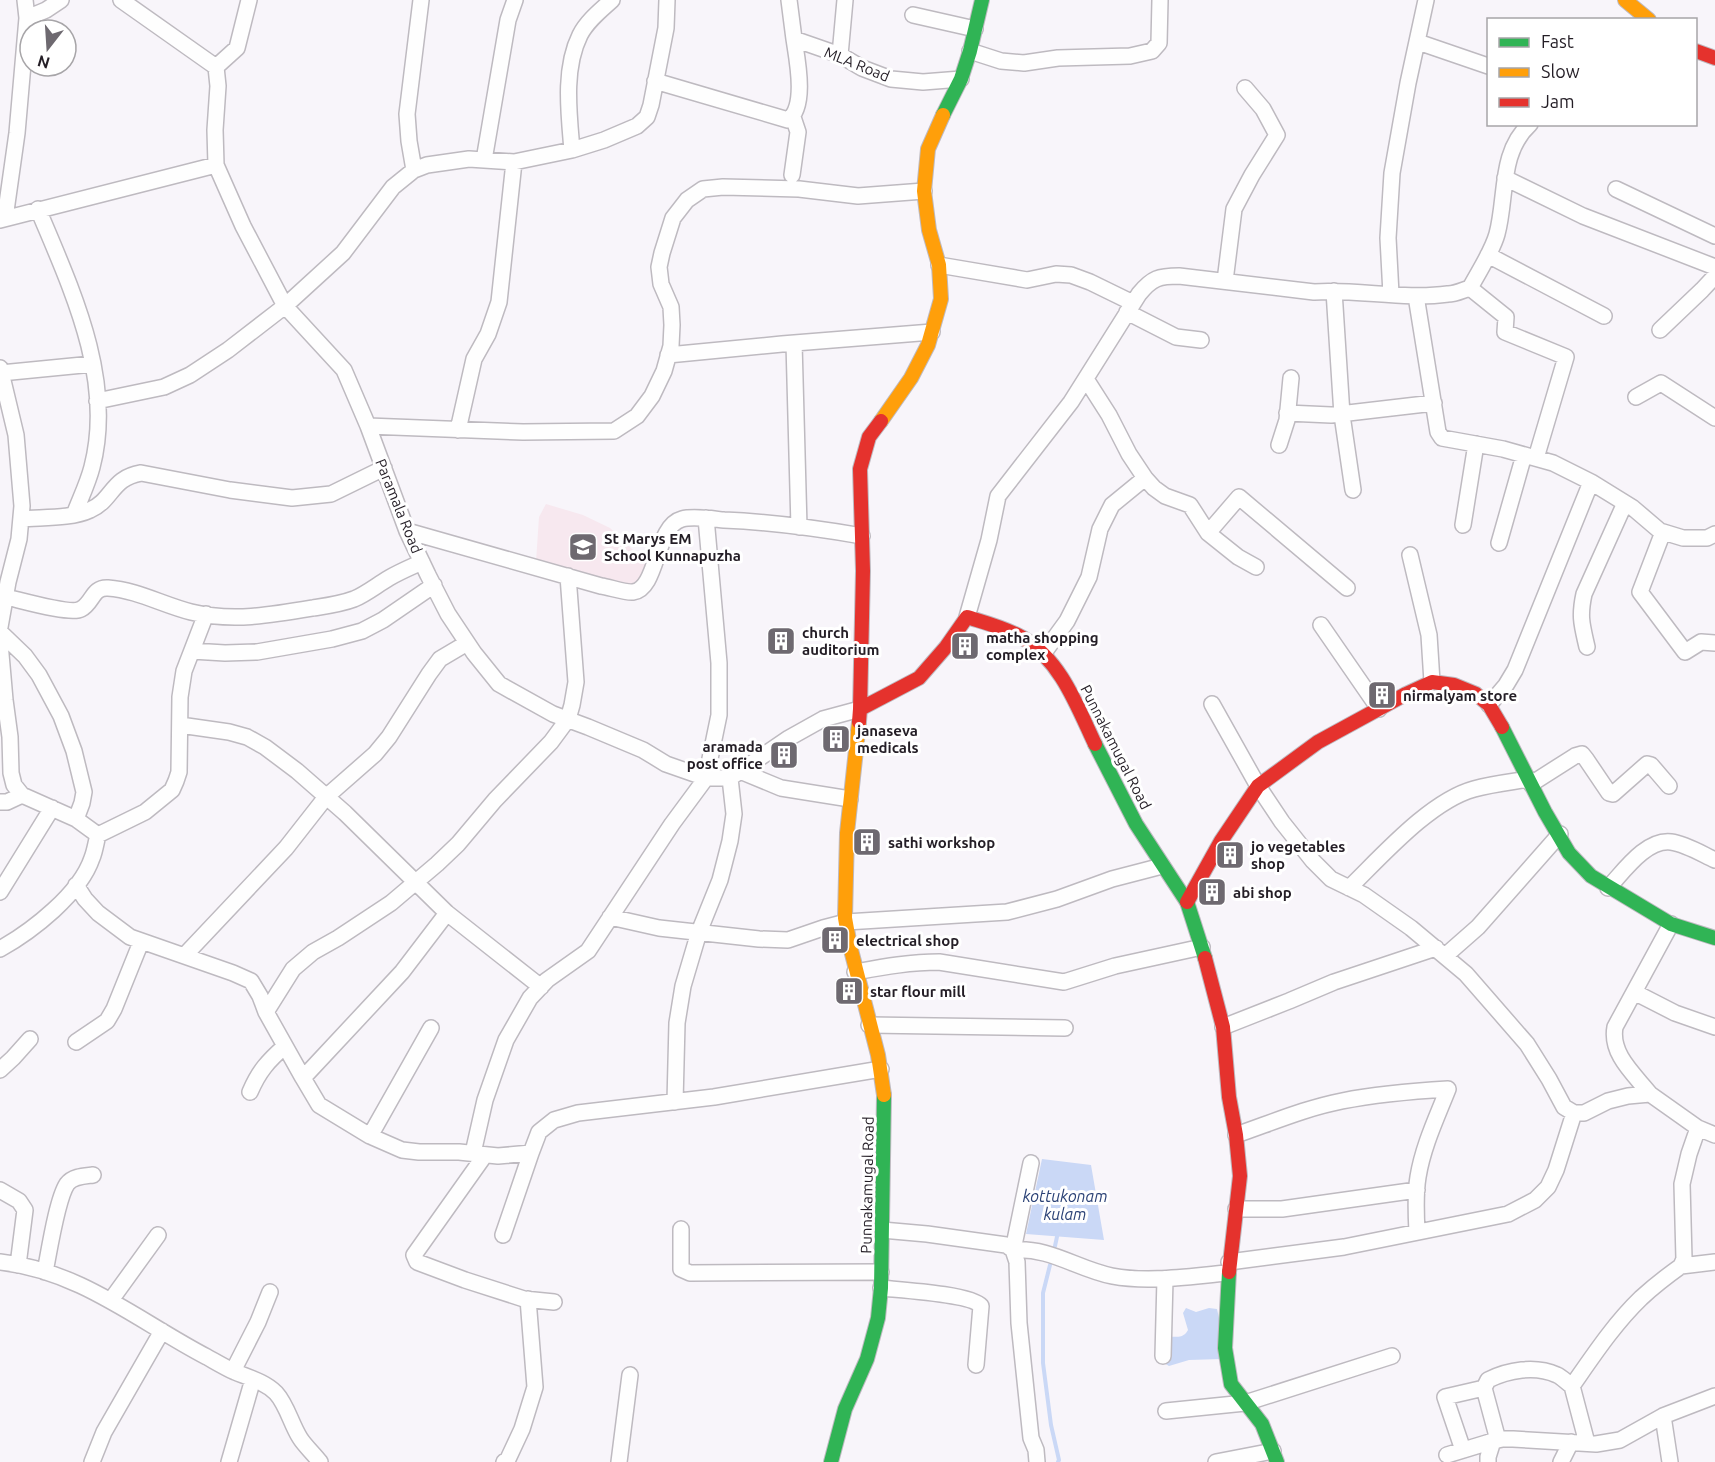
<svg xmlns="http://www.w3.org/2000/svg" width="1715" height="1462" font-family="Ubuntu,sans-serif">
  <style>
    .education { fill: #f7e8ef }
    .water { fill: #cad8f6 }
    .lines { fill: none; stroke-linecap: round; stroke-linejoin: round }
    .stream { stroke: #cad8f6; stroke-width: 4 }
    .street-casing { stroke: #bebac0; stroke-width: 18 }
    .fast-casing { stroke: #bebac0; stroke-width: 16 }
    .slow-casing { stroke: #bebac0; stroke-width: 16 }
    .jam-casing { stroke: #bebac0; stroke-width: 16 }
    .street { stroke: #fefefe; stroke-width: 15 }
    .fast { stroke: #30b455; stroke-width: 14 }
    .slow { stroke: #ff9f0a; stroke-width: 14 }
    .jam { stroke: #e5322d; stroke-width: 14 }
    .labels { text-anchor: middle; dominant-baseline: central; stroke-width: 6; stroke-linejoin: round; paint-order: stroke }
    .street-label { font-size: 15px; fill: #241e26; stroke: #fff }
    .poi-label { font-size: 15px; font-weight: bold; fill: #241e26; stroke: #fff; text-anchor: start }
    .water-label { font-size: 16px; font-style: italic; fill: #2b4276; stroke: #fff }
  </style>
  <rect width="100%" height="100%" fill="#f8f5fa"/>
  <path class="education" d="M546,504L583,515L610,528L633,550L643,554L650,552L654,556L648,571L632,589L536,562L539,517Z"/>
  <path class="water" d="M1042,1159L1091,1165L1104,1240L1026,1234Z
    M1186,1308L1196,1312L1209,1308L1217,1309L1219,1318L1222,1359L1189,1360L1169,1366L1164,1363L1168,1337C1177,1336 1183,1339 1188,1330L1183,1313Z"/>
  <g class="lines">
    <path class="stream" d="M1055,1246L1058,1232
      M1050,1265L1043,1293V1363L1051,1425L1059,1460L1058,1462"/>
    <g class="street-casing">
      <path id="street" d="M121,0L216,67L218,86L215,130L216,165L243,226L285,306L344,370L368,426L407,531L428,575L448,614L474,653L499,684L553,714L588,727L643,750L666,764L706,778H730L789,738L823,719L860,709
        M789,0L794,39L840,55L862,68L891,79L923,82L961,79
        M913,15L975,29
        M27,18L46,10L61,0
        M1418,42L1488,66
        M970,51L1001,61L1024,63L1058,58L1130,56L1152,51L1159,43L1160,0
        M840,55L845,0
        M216,67L237,48L249,0
        M655,81L788,120C807,107 797,59 794,39
        M572,150C569,114 563,69 580,35C587,21 601,10 612,0
        M484,160L508,20L515,0
        M414,170L409,141L407,114L421,0
        M792,175L798,132L793,117
        M1505,178L1583,216L1715,267
        M1616,189L1715,236
        M38,209C71,288 115,379 92,467C88,483 80,499 74,515
        M5,218L17,133L27,18L25,0
        M0,220L216,165
        M1488,255L1604,316
        M939,265L1027,280L1056,274L1071,275L1090,282L1133,303
        M1225,281L1234,209L1252,175L1277,135L1263,109L1245,88
        M1470,288L1506,317L1505,332L1566,357L1536,458
        M1334,291L1342,415L1353,490
        M1391,294L1388,238L1392,173L1408,83L1426,0
        M1416,296L1438,432L1442,438L1503,449L1553,463L1591,482L1633,508L1660,531L1683,538H1707L1715,534
        M1127,312L1176,337L1201,340
        M1660,330L1702,290L1715,276
        M794,343L799,527
        M668,355L782,344L932,332
        M0,368L16,435L22,506L19,539L8,582L0,627
        M1,373L93,364
        M1086,379L1109,415L1129,454L1145,478L1154,488L1165,496L1190,505L1208,533L1238,557L1256,567
        M1636,397L1661,383L1715,418
        M97,401L164,387L190,375L228,350L285,306L343,253L393,187L414,170L427,165L469,159L514,162L572,150L604,140L637,126L647,117L651,105L666,28L667,0
        M1287,413L1331,415L1434,403
        M368,426L523,432L614,431L637,416L652,396L664,371L671,346L672,325L671,307L661,284L659,267L662,253L673,218L687,200L703,189L723,187L799,189L858,196L924,191
        M458,430L474,359L488,334L499,302L514,162
        M1279,445L1287,420L1291,378
        M21,519C41,517 71,519 90,510C113,500 111,478 141,473L230,490L292,498L331,494L384,468
        M1463,525L1476,444
        M407,531L601,586C609,587 626,593 633,592C658,589 655,526 682,519C693,516 713,519 724,520C770,522 816,528 862,536
        M1663,532L1640,592L1685,652L1701,642L1715,643
        M1208,533L1239,497L1347,588
        M1499,543L1524,455
        M1410,555L1429,635L1432,682
        M6,597C20,600 71,615 81,609C93,603 92,587 108,588C137,590 163,605 191,612C232,622 272,615 313,608C326,606 341,604 354,599C366,594 377,585 389,578C399,572 411,567 422,562
        M967,617L989,540L998,496L1071,402L1139,294C1152,278 1159,276 1179,276L1314,292C1358,289 1404,300 1448,294C1456,294 1463,290 1470,288C1479,271 1492,252 1497,234C1507,197 1499,152 1530,124
        M1321,625L1379,709
        M0,632L25,656L39,675L61,716L74,751L84,792L82,803L76,819
        M0,643L5,700L10,737L11,773L14,785L22,795L76,819L98,835C96,842 95,851 92,858C80,894 32,931 0,949
        M1587,647C1582,625 1579,617 1584,594L1625,503
        M192,651L225,653L257,652L332,639L362,631L383,620L434,585
        M1043,654L1067,621L1089,577L1100,529L1112,505L1145,478
        M1212,704L1258,786L1282,822L1313,861L1331,879L1364,895L1411,928L1466,974L1527,1044L1549,1079L1564,1107L1574,1113H1584L1608,1101L1628,1096L1650,1094L1698,1128L1715,1135
        M1489,705L1506,685L1515,670L1591,482
        M180,725L229,732L247,737L265,747L297,771L345,813L447,913L541,987
        M740,771L781,788L850,799
        M1531,784L1575,756L1582,754L1586,759L1609,793L1613,794L1647,764L1651,765L1669,786
        M0,802H7L22,795
        M98,835L145,812L172,790L176,781L179,772L180,697L184,671L206,614
        M76,885L85,899L98,913L130,937L233,973L251,981L260,996L266,1012L303,1078L319,1105L370,1136L402,1150L419,1152H459L498,1156L531,1153L539,1132L554,1120L578,1113L714,1097L881,1069
        M1349,888C1382,856 1430,801 1474,789C1492,784 1511,782 1529,779
        M1608,888C1624,871 1646,839 1671,842C1686,844 1702,854 1715,860
        M0,892L52,808
        M610,917L659,928L759,939L788,940L823,928L846,922L1007,912L1057,899L1112,879L1162,866
        M185,955L286,848L326,797L375,754L389,737L429,674L440,659L467,643
        M1445,956L1478,927L1560,834
        M855,972C883,967 910,962 939,962L1064,982L1115,966L1202,947
        M1634,992L1675,1013L1715,1027
        M266,1012L293,969L313,952L338,938L391,903L437,864L458,844L495,800L551,742L568,719L572,705L576,682L568,576
        M869,1025L1065,1028
        M1223,1027L1289,1001L1334,982L1436,948
        M76,1042L107,1021L114,1009L141,942
        M0,1070L13,1058L30,1039
        M303,1078L402,972L447,913
        M250,1092C259,1071 268,1061 285,1046
        M1650,1094C1634,1074 1610,1054 1615,1027L1671,924
        M675,1102L677,1023L683,986L699,932L720,880L730,841L734,814L730,778
        M1236,1135C1271,1123 1306,1108 1342,1101C1377,1094 1413,1091 1448,1089C1437,1117 1423,1146 1418,1177C1415,1195 1416,1214 1417,1232
        M370,1136L431,1028
        M473,1153L485,1100L506,1040L530,998L547,980L588,951L672,824L706,778L719,715V663L706,518
        M485,1155L414,1255L417,1262L465,1280L524,1299L554,1302
        M1031,1163L1013,1250C1050,1247 1077,1269 1112,1276C1149,1283 1191,1276 1228,1273
        M0,1190L19,1201L25,1210L18,1265
        M1236,1209H1282L1417,1190
        M681,1229V1269L690,1273L881,1272
        M882,1230L927,1234L1006,1245L1013,1250L1017,1262L1019,1323L1031,1438L1036,1450L1037,1462
        M503,1235L531,1153
        M0,1262C81,1271 138,1321 207,1357C216,1362 226,1368 235,1372C250,1378 265,1382 276,1393C287,1405 291,1424 300,1438C305,1446 314,1454 320,1462
        M1229,1262L1344,1247L1508,1214L1535,1200L1548,1187L1556,1170L1574,1113
        M1681,1266L1715,1262
        M45,1272C49,1252 57,1199 67,1184C73,1176 85,1176 93,1175
        M881,1288C900,1290 971,1294 981,1306L976,1365
        M111,1300L158,1235
        M1163,1356L1165,1279
        M233,1371L258,1322L270,1292
        M1572,1386L1587,1443
        M1166,1411L1245,1403L1392,1356
        M1663,1416L1670,1462
        M1498,1440L1484,1388L1488,1380C1508,1370 1535,1365 1557,1375C1562,1377 1567,1383 1572,1386C1593,1356 1614,1324 1641,1298C1653,1287 1667,1276 1681,1266L1684,1259L1682,1184L1689,1154L1698,1128
        M1463,1450L1445,1397L1484,1388
        M1447,1455L1493,1441
        M92,1462L104,1432L162,1331
        M229,1462L253,1379
        M504,1462L508,1459L522,1429L535,1387L528,1299
        M619,1462L630,1375
        M1216,1462L1273,1451
        M1488,1462V1457L1493,1441L1503,1439H1513L1596,1444L1620,1440L1663,1416L1715,1396
        M1561,1462L1571,1442"/>
    </g>
    <g class="fast-casing">
      <path id="fast" d="M943,115L961,79L970,51L982,0
        M1502,727L1545,812L1569,853L1591,876L1671,924L1715,938
        M1095,744L1136,824L1187,902L1205,958
        M1229,1272L1225,1348L1231,1384L1262,1424L1277,1462
        M831,1462L845,1409L867,1359L878,1318L881,1288L884,1095"/>
    </g>
    <g class="slow-casing">
      <path id="slow" d="M1625,0L1649,20
        M881,421L911,378L928,345L941,299L939,265L929,230L924,191L928,149L943,115
        M859,722L847,833L845,918L850,946L878,1055L884,1095"/>
    </g>
    <g class="jam-casing">
      <path id="jam" d="M1696,51L1715,58
        M860,709L863,571L860,469L869,437L881,421
        M859,722L860,709L919,678L946,647L967,617C986,623 1006,628 1023,638C1061,661 1077,706 1095,744
        M1187,902L1221,841L1258,786L1318,742L1406,694L1432,682L1454,685L1476,694L1489,705L1502,727
        M1205,958L1223,1027L1229,1097L1236,1135L1240,1176L1229,1272"/>
    </g>
    <use href="#street" class="street"/>
    <use href="#fast" class="fast"/>
    <use href="#slow" class="slow"/>
    <use href="#jam" class="jam"/>
  </g>
  <defs>
    <g id="school-square" transform="scale(1.5)"><rect x="-9" y="-9" width="18" height="18" rx="4" fill="#6e6970" stroke="#fff"/><path d="M0-5L7-2L0 1L-7-2ZM-4 1L0 2.5L4 1V4Q0 6-4 4Z" fill="#fff"/></g>
    <g id="building-square" transform="scale(1.5)"><rect x="-9" y="-9" width="18" height="18" rx="4" fill="#6e6970" stroke="#fff"/><path d="M-4-6H4V6H1V3H-1V6H-4ZM-2.5-4.3h1.7v1.8h-1.7ZM.8-4.3h1.7v1.8H.8ZM-2.5-1h1.7V.8h-1.7ZM.8-1h1.7V.8H.8Z" fill="#fff"/></g>
  </defs>
  <g fill-rule="evenodd">
    <use href="#school-square" x="583" y="547"/>
    <use href="#building-square" x="781" y="641"/>
    <use href="#building-square" x="965" y="646"/>
    <use href="#building-square" x="1382" y="695"/>
    <use href="#building-square" x="836" y="739"/>
    <use href="#building-square" x="784" y="755"/>
    <use href="#building-square" x="867" y="842"/>
    <use href="#building-square" x="1230" y="855"/>
    <use href="#building-square" x="1212" y="892"/>
    <use href="#building-square" x="835" y="940"/>
    <use href="#building-square" x="849" y="991"/>
  </g>
  <g class="labels">
    <g class="street-label">
      <text transform="translate(857 64) rotate(22)">MLA Road</text>
      <text transform="translate(399 506) rotate(68)">Paramala Road</text>
      <text transform="translate(1116 747) rotate(63)">Punnakamugal Road</text>
      <text transform="translate(867 1185) rotate(-89)">Punnakamugal Road</text>
    </g>
    <g class="poi-label">
      <text x="604" y="538">St Marys EM<tspan x="604" dy="17">School Kunnapuzha</tspan></text>
      <text x="802" y="632">church<tspan x="802" dy="17">auditorium</tspan></text>
      <text x="986" y="637">matha shopping<tspan x="986" dy="17">complex</tspan></text>
      <text x="1403" y="695">nirmalyam store</text>
      <text x="857" y="730">janaseva<tspan x="857" dy="17">medicals</tspan></text>
      <text x="763" y="746" text-anchor="end">aramada<tspan x="763" dy="17">post office</tspan></text>
      <text x="888" y="842">sathi workshop</text>
      <text x="1251" y="846">jo vegetables<tspan x="1251" dy="17">shop</tspan></text>
      <text x="1233" y="892">abi shop</text>
      <text x="856" y="940">electrical shop</text>
      <text x="870" y="991">star flour mill</text>
    </g>
    <g class="water-label">
      <text x="1065" y="1196">kottukonam<tspan x="1065" dy="18">kulam</tspan></text>
    </g>
  </g>
  <rect x="1487" y="18" width="210" height="108" fill="#ffffff" stroke="#a7a5a8" stroke-width="1.5"/>
  <rect x="1499" y="38" width="30" height="9" fill="#30b455" stroke="#a7a5a8" stroke-width="1.5"/>
  <text x="1541" y="48" font-size="18" fill="#241e26">Fast</text>
  <rect x="1499" y="68" width="30" height="9" fill="#ff9f0a" stroke="#a7a5a8" stroke-width="1.5"/>
  <text x="1541" y="78" font-size="18" fill="#241e26">Slow</text>
  <rect x="1499" y="98" width="30" height="9" fill="#e5322d" stroke="#a7a5a8" stroke-width="1.5"/>
  <text x="1541" y="108" font-size="18" fill="#241e26">Jam</text>
  <g transform="translate(48 48) rotate(197)"><circle r="28" fill="#ffffff" stroke="#a7a5a8" stroke-width="1.5"/>
  <path d="M0-4.5L10 22L0 15L-10 22Z" fill="#6e6970"/>
  <text y="-9" font-size="16" font-weight="bold" text-anchor="middle" fill="#241e26">N</text>
  </g>
</svg>
